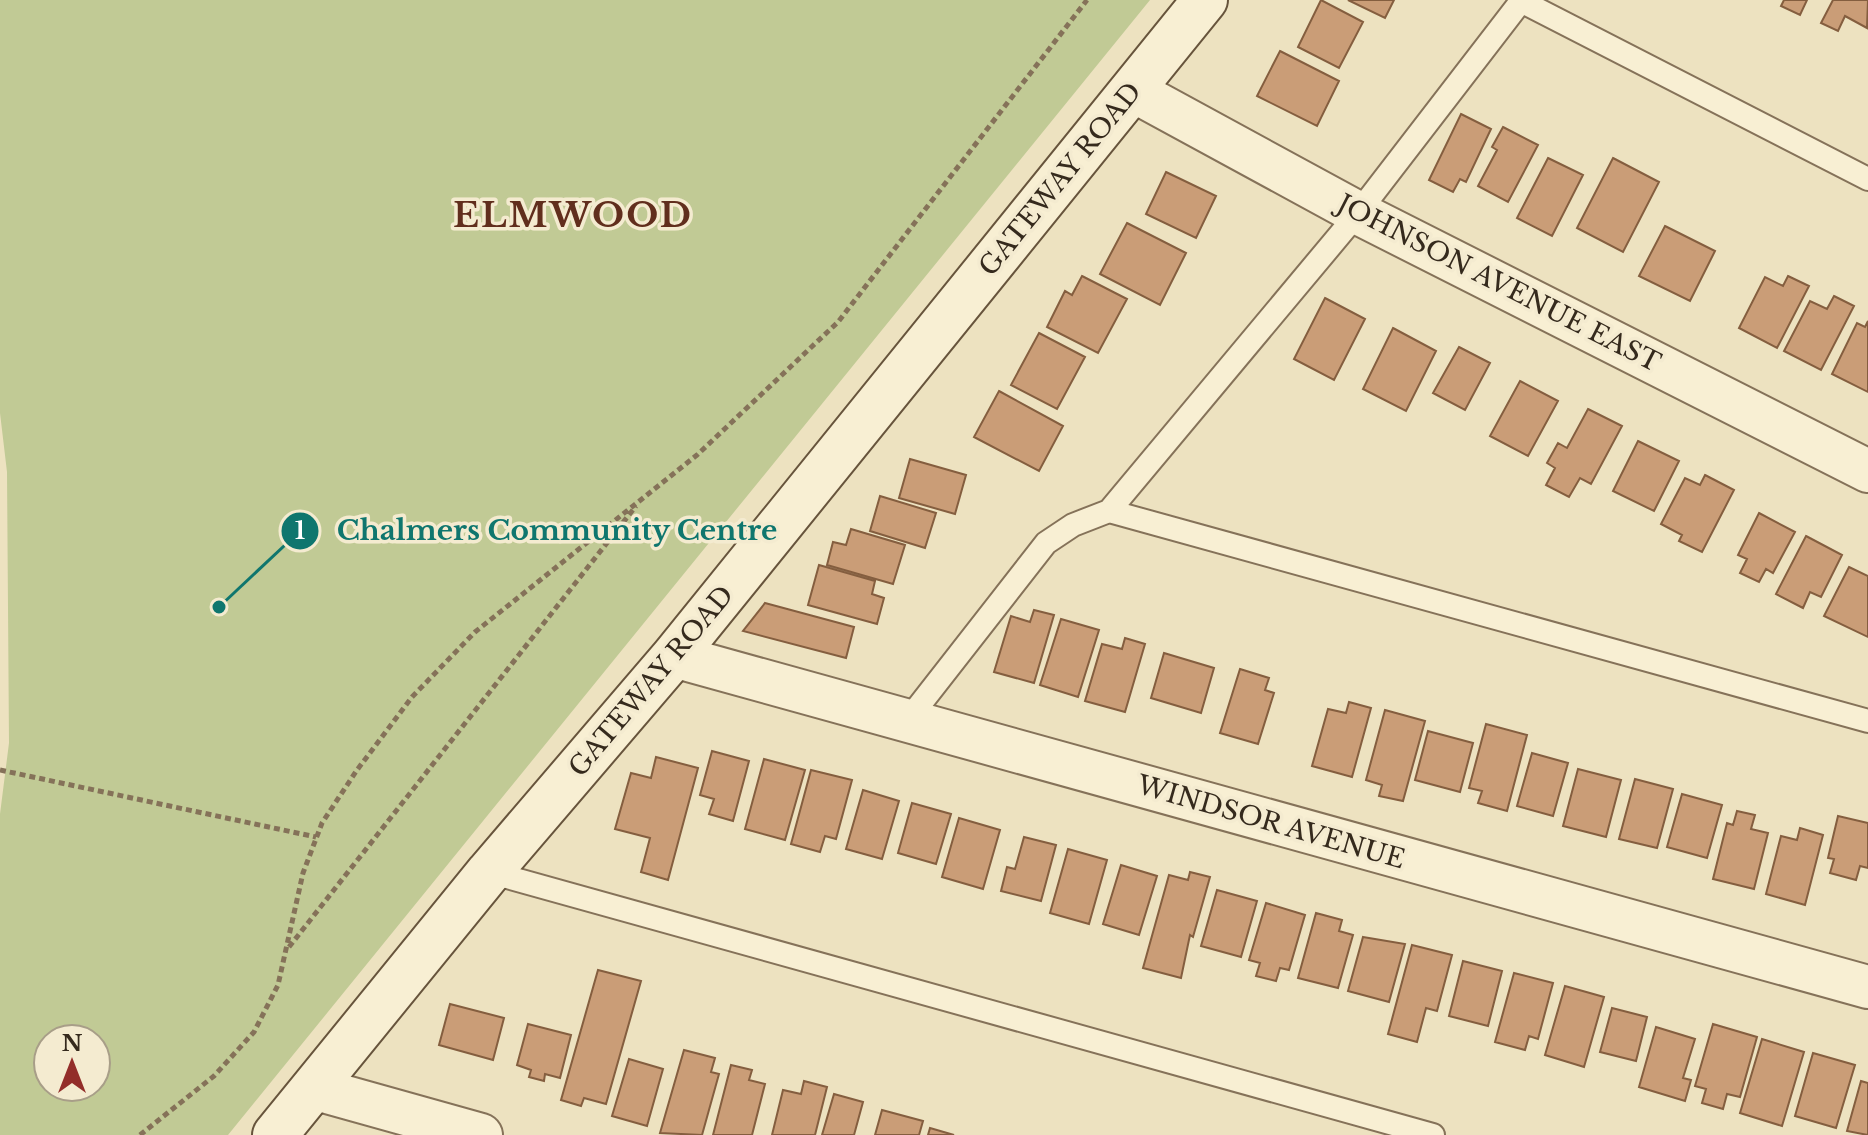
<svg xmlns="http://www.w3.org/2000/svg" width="1868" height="1135" font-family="'Libre Baskerville',serif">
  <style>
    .green { fill: #c1ca95; fill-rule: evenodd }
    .building { fill: #ca9d77; stroke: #845e3f; stroke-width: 2 }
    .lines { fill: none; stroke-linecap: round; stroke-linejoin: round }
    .lane-casing { stroke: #857259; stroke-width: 26 }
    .street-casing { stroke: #857259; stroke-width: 46 }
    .secondary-casing { stroke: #67543c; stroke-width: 48 }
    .path { stroke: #857259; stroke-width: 5; stroke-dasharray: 6 4; stroke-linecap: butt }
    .lane { stroke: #f8efd3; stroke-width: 22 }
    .street { stroke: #f8efd3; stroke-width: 42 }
    .secondary { stroke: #f8efd3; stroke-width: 44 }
    .labels { text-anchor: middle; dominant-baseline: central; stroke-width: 7; stroke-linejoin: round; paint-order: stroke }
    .street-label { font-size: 26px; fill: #352a1d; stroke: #f4ebd0 }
    .district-label { font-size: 34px; font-weight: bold; letter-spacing: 2px; fill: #612e1d; stroke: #f4ebd0 }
    .leader { fill: none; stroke: #0f766e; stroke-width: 3 }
    .callout-dot { fill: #0f766e; stroke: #f4ebd0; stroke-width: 3 }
    .mark-label { font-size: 24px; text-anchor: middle; font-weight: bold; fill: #fff }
    .callout-label { font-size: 28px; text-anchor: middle; font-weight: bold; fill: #0f766e; stroke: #f4ebd0; stroke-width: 7; stroke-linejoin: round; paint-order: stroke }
  </style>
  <rect width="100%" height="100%" fill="#ede2c0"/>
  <path class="green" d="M0,0H1150L228,1135H0V814L9,743L7,472L0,413ZM48,1039H96V1087H48Z"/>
  <path class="building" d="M1321,0L1363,22L1339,68L1298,47Z
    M1348,0H1394L1385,18Z
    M1784,0H1807L1800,15L1781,6Z
    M1833,0H1868L1867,28L1845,16L1838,31L1821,23Z
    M1280,51L1339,81L1317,126L1257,96Z
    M1461,114L1491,129L1466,182L1460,179L1453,192L1429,180Z
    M1503,127L1538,145L1508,202L1478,186L1497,150L1492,147Z
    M1548,158L1583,175L1552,236L1517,218Z
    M1613,158L1659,182L1623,252L1577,228Z
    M1166,172L1216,196L1196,238L1146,214Z
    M1127,223L1186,253L1160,305L1100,274Z
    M1665,226L1715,251L1690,301L1639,276Z
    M1082,276L1127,299L1098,353L1047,327L1065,291L1072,295Z
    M1788,276L1809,286L1777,348L1739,328L1765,277L1783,286Z
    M1834,296L1854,306L1821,370L1784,351L1810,301L1827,309Z
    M1325,298L1365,319L1334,380L1294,359Z
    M1868,321V392L1832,374L1857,323L1865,327Z
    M1393,328L1436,351L1406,411L1363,389Z
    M1039,333L1085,357L1057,409L1011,385Z
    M1459,347L1490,363L1465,410L1433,393Z
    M1520,381L1558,401L1528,456L1490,436Z
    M999,391L1063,426L1039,471L974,437Z
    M1588,409L1622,426L1591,484L1580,478L1569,497L1546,485L1555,468L1547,463L1558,443L1567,448Z
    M1638,441L1679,461L1654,511L1613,491Z
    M910,459L966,475L955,514L899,498Z
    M1705,475L1734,490L1702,552L1679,541L1682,535L1661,524L1685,478L1700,485Z
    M880,496L936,513L925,548L870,531Z
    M1759,513L1795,532L1773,573L1766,569L1759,582L1740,573L1747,559L1738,555Z
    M851,529L905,545L893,584L827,565L833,542L846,545Z
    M1806,536L1842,555L1821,597L1810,592L1803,608L1776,594Z
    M819,565L875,581L872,594L884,598L877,624L808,605Z
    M1849,567L1868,576V637L1824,616Z
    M765,603L854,627L846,658L743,631Z
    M1034,610L1054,615L1034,683L994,672L1011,616L1030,622Z
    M1061,619L1099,630L1078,697L1040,685Z
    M1125,638L1145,644L1125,712L1085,701L1102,644L1122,649Z
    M1164,653L1214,668L1201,713L1151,698Z
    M1240,669L1269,678L1265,690L1274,693L1258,744L1220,733Z
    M1349,702L1371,708L1352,777L1312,766L1328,709L1346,713Z
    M1385,710L1425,721L1403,801L1379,796L1382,785L1366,780Z
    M1486,724L1527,735L1507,811L1478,803L1482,791L1469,788Z
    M1428,731L1473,743L1460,792L1415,780Z
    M712,751L749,761L733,821L709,814L714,799L700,795Z
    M1532,753L1568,763L1553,816L1517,806Z
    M656,757L698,768L668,880L641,872L650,838L615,829L631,773L651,778Z
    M764,759L805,770L785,840L745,829Z
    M1578,769L1621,780L1606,837L1563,826Z
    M811,770L852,780L836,839L825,836L820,852L791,844Z
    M1635,779L1673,789L1657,848L1619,839Z
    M863,790L899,801L882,859L846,849Z
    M1682,794L1722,805L1707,858L1667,847Z
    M912,803L951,814L936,864L898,853Z
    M1737,811L1755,815L1751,829L1768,833L1754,889L1713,879L1727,823L1733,825Z
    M1838,816L1868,823V868L1860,866L1856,880L1830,873L1834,859L1828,858Z
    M959,818L1000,830L983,889L942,877Z
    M1800,828L1823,835L1805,905L1766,894L1781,836L1797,840Z
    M1024,837L1056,845L1041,901L1001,891L1007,867L1015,869Z
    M1068,849L1107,860L1089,924L1050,913Z
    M1121,865L1157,876L1139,935L1103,924Z
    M1190,872L1210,877L1193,937L1190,935L1181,978L1143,968L1169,875L1188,880Z
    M1217,890L1257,901L1241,957L1201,946Z
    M1266,903L1305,915L1289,970L1280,968L1276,981L1256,976L1260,963L1249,960Z
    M1316,913L1342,920L1339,931L1353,935L1338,988L1298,978Z
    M1363,937L1405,944L1389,1002L1348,991Z
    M1412,945L1452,955L1437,1011L1426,1008L1417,1042L1388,1034Z
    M1463,961L1502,971L1488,1026L1449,1016Z
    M598,970L641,981L606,1104L584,1098L581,1106L561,1100Z
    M1514,973L1553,983L1538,1039L1529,1036L1525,1050L1495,1042Z
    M1565,986L1604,997L1584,1067L1545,1055Z
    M450,1004L504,1018L493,1060L439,1045Z
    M1612,1008L1647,1017L1636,1061L1600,1052Z
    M528,1024L571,1035L560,1078L545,1074L544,1081L529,1077L531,1070L517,1065Z
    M1713,1024L1757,1037L1740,1097L1727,1094L1723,1109L1702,1103L1706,1089L1695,1086Z
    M1656,1027L1695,1039L1683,1078L1691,1080L1685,1101L1639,1087Z
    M1762,1039L1804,1052L1782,1126L1740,1113Z
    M684,1050L715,1058L711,1072L719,1074L702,1135L660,1133Z
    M1813,1053L1855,1065L1836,1128L1795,1116Z
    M629,1059L663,1069L647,1126L612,1116Z
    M731,1065L752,1070L749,1080L765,1084L752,1135H713Z
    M804,1081L827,1087L815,1135H772L783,1090L801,1094Z
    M1861,1081L1868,1083V1135L1847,1131Z
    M834,1094L863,1102L854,1135H822Z
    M882,1110L923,1121L919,1135H875Z
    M930,1128L954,1135H928Z"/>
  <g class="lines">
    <g class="lane-casing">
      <path id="lane" d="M1522,0L1358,213L1109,511L1868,721
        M1521,1L1868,179
        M907,721L1046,543L1073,525L1109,511
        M489,872L1433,1135"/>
    </g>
    <g class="street-casing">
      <path id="street" d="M1132,90L1358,213L1868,471
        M674,656L1868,987
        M313,1088L481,1135"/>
    </g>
    <g class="secondary-casing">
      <path id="secondary" d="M275,1135L489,872L674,656L1205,0"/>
    </g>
    <path class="path" d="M0,770L316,837
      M289,947L636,506
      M140,1135L214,1076L254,1032L278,985L303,873L322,823L357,770L412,697L475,632L697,455L838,322L1087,0"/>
    <use href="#lane" class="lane"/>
    <use href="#street" class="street"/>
    <use href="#secondary" class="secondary"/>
  </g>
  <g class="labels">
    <g class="street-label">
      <text transform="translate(1060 179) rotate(-51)">GATEWAY ROAD</text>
      <text transform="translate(1499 283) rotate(27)">JOHNSON AVENUE EAST</text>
      <text transform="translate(651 681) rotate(-50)">GATEWAY ROAD</text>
      <text transform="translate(1271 822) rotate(16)">WINDSOR AVENUE</text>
    </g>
    <g class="district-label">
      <text x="573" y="215">ELMWOOD</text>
    </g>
  </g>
  <path class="leader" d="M219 607L300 531"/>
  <g class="callout-dot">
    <circle cx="219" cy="607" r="8"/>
    <circle cx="300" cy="531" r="20"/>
  </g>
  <g class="mark-label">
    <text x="300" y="539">1</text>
  </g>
  <g class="callout-label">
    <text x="557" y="540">Chalmers Community Centre</text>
  </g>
  <g transform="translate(72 1063)"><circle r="38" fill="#f4ebd0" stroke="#a89e88" stroke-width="2"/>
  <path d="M0-6L14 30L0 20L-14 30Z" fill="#932e2a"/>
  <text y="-12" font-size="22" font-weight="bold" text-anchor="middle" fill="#352a1d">N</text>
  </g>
</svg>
